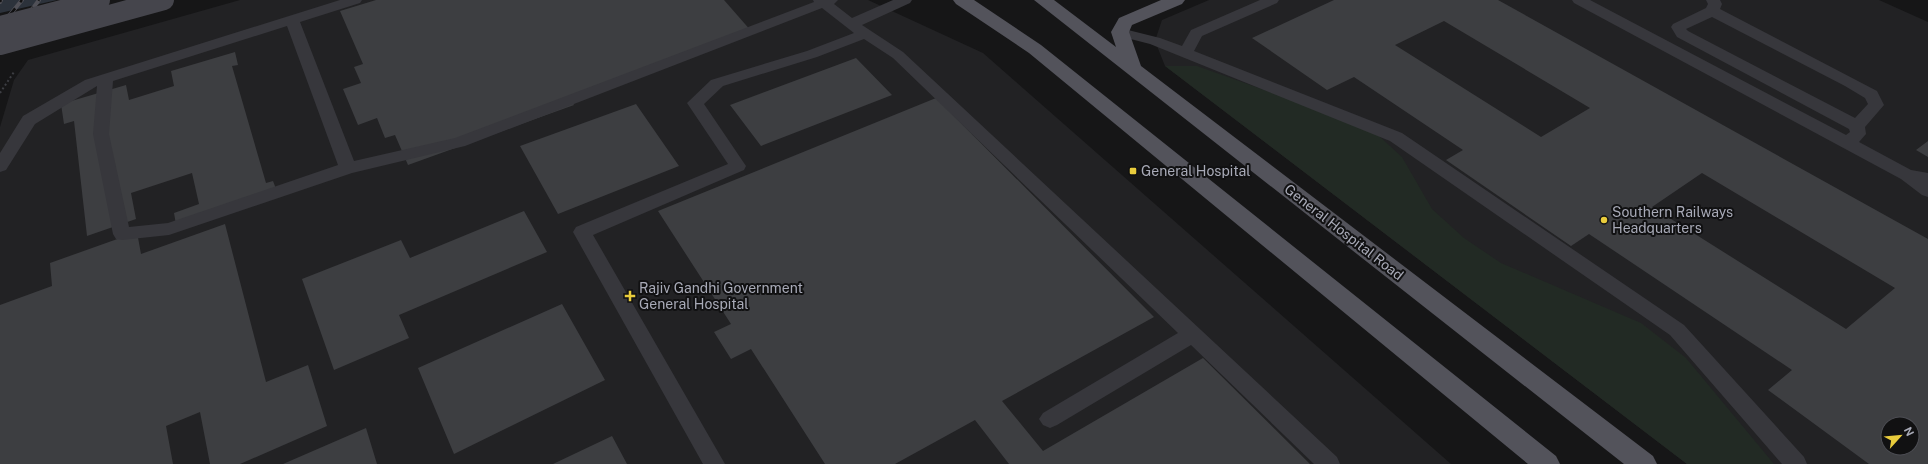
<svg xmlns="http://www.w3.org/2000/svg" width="1928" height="464" font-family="'Public Sans',sans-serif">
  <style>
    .built { fill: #222224; fill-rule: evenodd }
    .green { fill: #222a24 }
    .water { fill: #2c323b }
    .building { fill: #3d3e41; fill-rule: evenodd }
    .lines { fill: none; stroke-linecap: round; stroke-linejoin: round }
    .path { stroke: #3d3e43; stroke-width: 2; stroke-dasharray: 2 2.5; stroke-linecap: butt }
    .service { fill: #37373c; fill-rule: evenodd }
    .primary { fill: #53535b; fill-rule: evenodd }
    .rail-casing { stroke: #505057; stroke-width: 4 }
    .rail { stroke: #111112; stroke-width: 2.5; stroke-dasharray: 8; stroke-linecap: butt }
    .secondary-bridge { stroke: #45454c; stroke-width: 20 }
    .poi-dot { fill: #e9cc3c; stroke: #111112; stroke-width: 1.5 }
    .labels { text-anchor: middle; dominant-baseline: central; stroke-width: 4; stroke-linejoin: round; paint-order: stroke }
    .poi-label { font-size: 14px; fill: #a8aab7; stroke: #111112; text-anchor: start }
    .street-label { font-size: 14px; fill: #a8aab7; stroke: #111112 }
  </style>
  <rect width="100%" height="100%" fill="#161617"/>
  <path class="built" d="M240,0H868L983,53L1451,464H0V127L14,80L28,60Z
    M1209,0H1879L1928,22V464H1687L1165,66L1155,41L1162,20ZM1888,424H1912V448H1888Z"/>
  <path class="green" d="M1165,66H1197L1343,118L1379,136L1402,157L1432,209L1464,238L1501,263L1641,323L1686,358L1774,464H1687Z"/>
  <path class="water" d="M0,0H57L0,13Z"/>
  <path class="building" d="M376,0H724L752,32L569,98L574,105L408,165L395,135L385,138L377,118L358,125L343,89L361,83L354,67L363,64L340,11Z
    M1334,0H1498L1928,239V464H1869L1768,390L1792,370L1589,234L1571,246L1446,160L1463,150L1354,77L1327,90L1252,38ZM1444,21L1590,108L1541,137L1395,45ZM1702,173L1895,288L1846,329L1652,207ZM1888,424H1912V448H1888Z
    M235,52L238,65L232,66L266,183L273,181L278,194L177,230L174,213L199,204L192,173L131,193L136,219L87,236L74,121L64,124L61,104L126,85L129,100L174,86L171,71Z
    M856,58L892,95L761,146L730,105Z
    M936,98L1154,317L1002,401L1043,451L1203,358L1310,464H1009L975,420L895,464H825L751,349L731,359L714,332L731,324L658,211Z
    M636,104L679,166L558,214L520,146Z
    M1928,141V157L1916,150Z
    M524,211L547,252L399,315L409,338L334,370L302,279L401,240L410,258Z
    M225,224L266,382L308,365L327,426L240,464H210L200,412L166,426L173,464H0V305L52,286L50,263L137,232L141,254Z
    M562,304L605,380L454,454L418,368Z
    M366,428L377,464H283Z
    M612,436L627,464H553Z"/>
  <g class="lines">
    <path class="path" d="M0,93L14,72"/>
    <path class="service" d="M340,0H362L360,3L300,22L354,161L455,138L814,2L813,0H838L834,4L852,18L893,0H912L910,3L862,25L903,52L1337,457L1340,464H1314L1191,345L1057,425L1050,428L1043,425L1039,419L1043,413L1178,333L893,58L864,39L817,57L723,86L704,104L746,166L744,170L593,235L725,464H703L573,232L576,227L728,164L687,103L711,80L807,51L854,33L822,8L465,146L352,173L169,235L122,240L116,239L113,234L93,134L97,86L35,124L6,170L0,172V153L23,116L85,80ZM287,26L338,165L168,223L129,227L109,134L113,81Z
      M1260,0H1279L1277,3L1202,36L1194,51L1402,133L1684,325L1804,457L1807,464H1782L1670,335L1390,141L1150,44L1115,35L1113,32L1115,29L1120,28L1160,38L1182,46L1191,30Z
      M1572,0H1590L1846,135L1850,132L1849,129L1677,37L1671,27L1673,24L1706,8L1708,4L1706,0H1720L1722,4L1720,9L1877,91L1884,105L1865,127L1866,134L1859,142L1911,170L1928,173V197L1922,195L1901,179L1574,3ZM1712,17L1845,86L1865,98L1868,104L1855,118L1688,31L1686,29Z"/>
    <path class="primary" d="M953,0H974L1041,45L1556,456L1560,464H1528L1029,53L956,4Z
      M1034,0H1054L1116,47L1111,32L1119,18L1161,0H1185L1182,4L1132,25L1129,32L1141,66L1653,456L1657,464H1624Z"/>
    <g class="rail-casing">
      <path id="rail" d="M0,2L1,0
        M0,27L22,0
        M0,52L39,0"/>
    </g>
    <use href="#rail" class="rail"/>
    <path class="secondary-bridge" d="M0,26L100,0
      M0,45L164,0"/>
  </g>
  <g class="poi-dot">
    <rect x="1129" y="167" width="8" height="8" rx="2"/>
    <circle cx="1604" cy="220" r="4"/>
    <path d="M628 290h4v4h4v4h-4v4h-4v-4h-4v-4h4z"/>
  </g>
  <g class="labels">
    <g class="poi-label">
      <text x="1141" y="171">General Hospital</text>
      <text x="1612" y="212">Southern Railways<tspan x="1612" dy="16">Headquarters</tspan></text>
      <text x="639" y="288">Rajiv Gandhi Government<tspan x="639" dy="16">General Hospital</tspan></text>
    </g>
    <g class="street-label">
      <text transform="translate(1344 232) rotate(38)">General Hospital Road</text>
    </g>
  </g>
  <g transform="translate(1900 436) rotate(63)"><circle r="19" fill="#111112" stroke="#4d4e54"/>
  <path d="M0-3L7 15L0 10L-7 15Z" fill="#e9cc3c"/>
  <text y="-6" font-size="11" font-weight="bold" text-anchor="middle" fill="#a8aab7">N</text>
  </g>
</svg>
